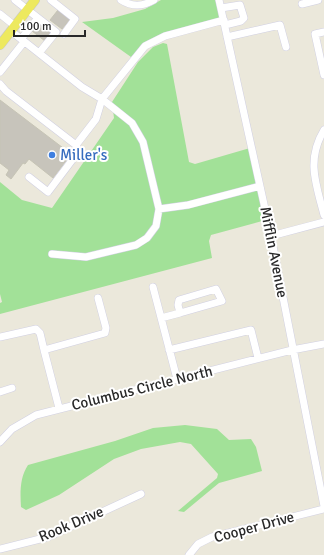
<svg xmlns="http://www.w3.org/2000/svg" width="324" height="555" font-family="Signika,sans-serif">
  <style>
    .green { fill: #a2e198 }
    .building { fill: #c7c4bb; stroke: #c6c4b5 }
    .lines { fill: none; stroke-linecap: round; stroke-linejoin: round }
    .minor-casing { stroke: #d1d0e2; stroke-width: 8 }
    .major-casing { stroke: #c7c7c7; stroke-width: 10 }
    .minor { stroke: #fff; stroke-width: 7 }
    .major { stroke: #ede95e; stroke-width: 9 }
    .shop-dot { fill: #3f7fe0; stroke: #fff; stroke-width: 1.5 }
    .labels { text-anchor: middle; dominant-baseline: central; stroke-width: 4; stroke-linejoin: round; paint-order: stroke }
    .shop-label { font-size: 15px; fill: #366cbe; stroke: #fff; text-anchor: start }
    .street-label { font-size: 15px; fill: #292929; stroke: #fff }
  </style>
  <rect width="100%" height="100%" fill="#ebe8db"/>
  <path class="green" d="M161,0H218L220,19L147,42L131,57L82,22L113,18L145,9Z
    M163,43L167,44L189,162L195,164L250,148L266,220L211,235L209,241L212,258L0,314V303L2,302L0,294V182L22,200L52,208L114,118L112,102L138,62L153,47Z
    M185,425L217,429L229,440L251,439L256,447L262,471L219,483L184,512L178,511L217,478L218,474L191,444L180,442L141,449L114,459L59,495L26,510L21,507C20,492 20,477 28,465L115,441L153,428Z"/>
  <path class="building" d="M58,10L70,19L62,29L50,20Z
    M39,23L52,33L45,41L32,31Z
    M0,100L71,154L53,178L29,159L25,164L23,163L11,179L6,175L9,170L0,163Z"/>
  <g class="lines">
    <g class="minor-casing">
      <path id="minor" d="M15,0L56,32L39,53
        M51,0L75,19L64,34
        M121,0C132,7 142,7 154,0
        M219,0L271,236L324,506
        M302,4L318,0
        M221,8L240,5L244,18L241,21L225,25
        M0,14L15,26
        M11,31L82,87L102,99L132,123L143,142L159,209
        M324,32L315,34L324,75
        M227,37L280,25L286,47
        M21,39L38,18
        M0,72L24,42
        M0,84L6,91L76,145L96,119L102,99L145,46L165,36L224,20
        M324,130C306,160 316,184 324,215
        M29,177L48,192L79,151L76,145
        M271,236L324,222
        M52,254L86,257L136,245L147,238L156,226L159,209L188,205L260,186
        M153,287L177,379
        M216,289L222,301L180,313L178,305L179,300Z
        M161,318L180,313
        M0,337L36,329L40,333L44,350
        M169,350L251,330L258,358
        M0,392L12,388
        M59,408L44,350L105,333L106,328L98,298
        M0,442L12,429L36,415L292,350L324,344
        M0,549L48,537L141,494
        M189,555L198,544L212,537L324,509"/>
    </g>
    <g class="major-casing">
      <path id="major" d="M0,45L35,0"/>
    </g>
    <use href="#minor" class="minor"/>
    <use href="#major" class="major"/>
  </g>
  <circle class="shop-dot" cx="52" cy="155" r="4"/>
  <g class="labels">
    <g class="shop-label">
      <text x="60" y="155">Miller's</text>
    </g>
    <g class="street-label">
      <text transform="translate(274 252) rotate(79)">Mifflin Avenue</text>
      <text transform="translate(142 388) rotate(-14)">Columbus Circle North</text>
      <text transform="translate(71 524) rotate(-23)">Rook Drive</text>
      <text transform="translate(254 527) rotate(-15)">Cooper Drive</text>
    </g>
  </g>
  <path d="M14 30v6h71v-6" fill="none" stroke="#292929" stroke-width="2"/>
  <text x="20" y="30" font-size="12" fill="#292929" stroke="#ffffff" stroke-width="3" paint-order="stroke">100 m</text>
</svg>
